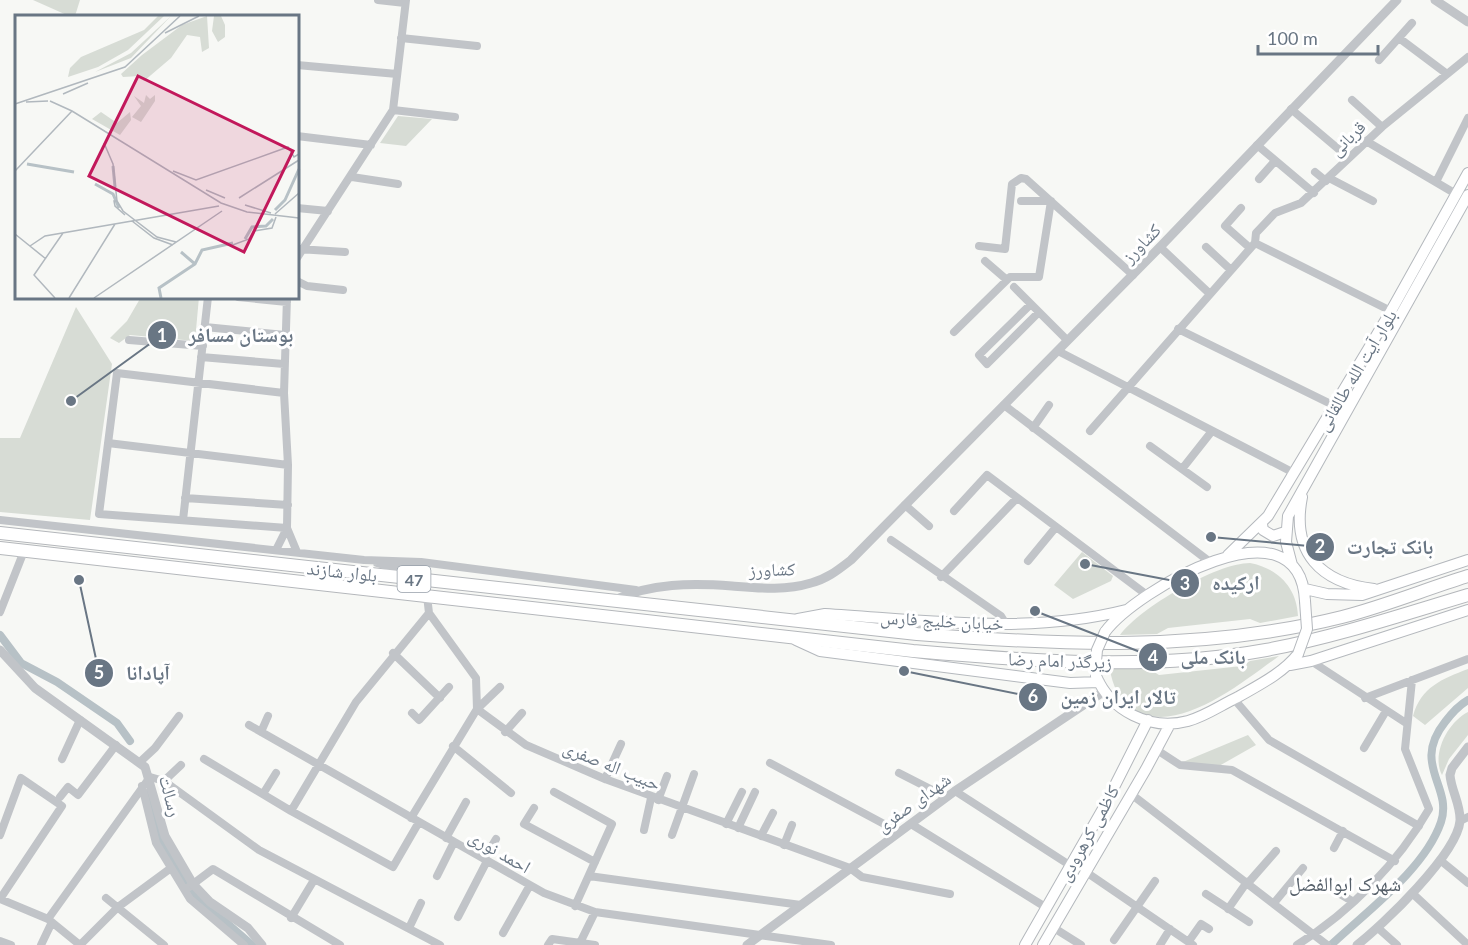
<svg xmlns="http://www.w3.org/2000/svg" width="1468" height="945" font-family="Lato,'Noto Naskh Arabic',sans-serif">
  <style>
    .green { fill: #d7dcd5 }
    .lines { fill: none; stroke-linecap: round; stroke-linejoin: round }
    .canal { stroke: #b7c1c6; stroke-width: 8 }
    .secondary-casing { stroke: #b4b8bd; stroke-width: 12 }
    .trunk-casing { stroke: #b4b7bb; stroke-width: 14 }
    .minor { stroke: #c1c4c8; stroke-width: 8 }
    .tertiary { stroke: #c1c4c8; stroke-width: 9 }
    .secondary { stroke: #fff; stroke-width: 10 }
    .trunk { stroke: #fff; stroke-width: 12 }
    .secondary-bridge-casing { stroke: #b4b8bd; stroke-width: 12; stroke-linecap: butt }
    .secondary-bridge { stroke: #fff; stroke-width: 10 }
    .labels { text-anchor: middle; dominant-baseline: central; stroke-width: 6; stroke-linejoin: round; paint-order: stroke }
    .shield { fill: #fff; stroke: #969fa9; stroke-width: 1.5 }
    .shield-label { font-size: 16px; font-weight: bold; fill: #697684 }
    .street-label { font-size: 18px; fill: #697684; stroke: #fff }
    .neighbourhood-label { font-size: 20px; fill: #56606a; stroke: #fff }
    .inset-river { fill: none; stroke: #b7c1c6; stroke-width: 3 }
    .inset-road { fill: none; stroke: #b1b8be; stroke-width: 1.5 }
    .view { fill: #c2185b; fill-opacity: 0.15; stroke: #c2185b; stroke-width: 3 }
    .inset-edge { fill: none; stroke: #697684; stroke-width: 3 }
    .leader { fill: none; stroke: #697684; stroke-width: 2 }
    .callout-dot { fill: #697684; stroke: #fff; stroke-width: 2 }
    .mark-label { font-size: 18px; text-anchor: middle; font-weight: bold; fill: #fff }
    .callout-label { font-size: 20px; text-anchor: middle; font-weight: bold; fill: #697684; stroke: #fff; stroke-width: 6; stroke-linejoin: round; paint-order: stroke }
  </style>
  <rect width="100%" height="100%" fill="#f7f8f5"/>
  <path class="green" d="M33,0H80L75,16H69Z
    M398,116L432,119L406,146L380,143Z
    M141,297H199L195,341L130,335L119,343L110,338L127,321Z
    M76,307L112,364L90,520L0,512V438H20Z
    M1082,552L1113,576L1111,581L1073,599L1054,585Z
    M1250,563C1277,568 1297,587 1298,616L1260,623L1250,619L1168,628L1157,634L1120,635C1140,608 1216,563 1250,563Z
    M1279,656C1244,681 1175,739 1132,708C1119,699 1112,685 1110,669L1148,668L1159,675L1242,666L1250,661Z
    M1468,669V688L1425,725L1413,716C1421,687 1442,679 1468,669Z
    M1468,712V735L1449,759L1442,775C1431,754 1448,722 1468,712Z
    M1248,735L1256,745L1219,766L1183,762Z"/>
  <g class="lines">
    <path class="canal" d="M0,635L21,663L57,682L117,723L130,741
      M149,794L161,841L190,891L252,945
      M1331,945C1367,911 1425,869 1441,822C1453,786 1411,765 1445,722C1451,714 1459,705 1468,700"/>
    <g class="secondary-casing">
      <path id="secondary" d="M1302,497C1291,553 1321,583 1374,589
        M1262,524L1263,530L1273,536L1285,532
        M1228,555L1268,516L1391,311L1468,173
        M1292,565L1286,542L1288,516L1468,195
        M1305,589L1327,594L1362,595L1468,560
        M798,619L825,614C924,620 1028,635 1126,610
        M1105,632C1136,590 1300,495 1305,601
        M796,640L820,651L1070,683L1099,682
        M1290,665L1311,661L1468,610
        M1096,676C1111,711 1150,731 1188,721C1206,716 1221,705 1238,697C1259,685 1283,673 1298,654
        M1025,945L1104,807L1148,720
        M1043,945L1146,769L1170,724"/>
    </g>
    <g class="trunk-casing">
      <path id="trunk" d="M0,533L917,634C1060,645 1202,652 1342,617C1385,606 1426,589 1468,576
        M0,548L913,651C1029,661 1151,671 1266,650C1335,637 1401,615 1468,595"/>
    </g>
    <path class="minor" d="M378,0L405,3
      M401,38L477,46
      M1399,38L1447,74
      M1379,60L1412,23
      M297,65L397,74
      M1352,100L1382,127
      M1291,109L1349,158
      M393,110L455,117
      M297,136L371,145
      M1366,141L1456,194
      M1257,145L1314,193
      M1315,172L1326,181
      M352,177L398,184
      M1329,178L1373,201
      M1259,179L1275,161
      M1436,182L1468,118
      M297,208L328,211
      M1241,208L1225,226L1250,248
      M1255,243L1256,233L1275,213L1301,203L1382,127L1468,57
      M1255,243L1391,311
      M979,246L1005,249L1012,184L1021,178L1026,179L1133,275
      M1160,247L1210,294
      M1206,247L1231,270
      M298,249L345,252
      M297,258L393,110L406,0
      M985,261L1007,280
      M297,281L307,286L343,290
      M1014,287L1067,340
      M238,297L287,302
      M287,297L284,393L288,465L287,528L297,552
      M1031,304L979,355L987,364L1039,312
      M205,327L285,335
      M1178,329L1335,406
      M954,332L1010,277H1039L1051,201H1021
      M129,340L203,346
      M1058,351L1294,473
      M201,357L284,364
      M284,393L117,373L99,514L287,528
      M1004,405L1210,562
      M1033,428L1049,405
      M1090,431L1255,243
      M108,443L288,465
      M1150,446L1207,487
      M1182,469L1212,431
      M185,498L288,505
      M905,505L929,526
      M954,511L987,475L1147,595
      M0,520L364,560L421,562L636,590
      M183,520L208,297
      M891,540L1001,616L1006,624
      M276,550L287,528
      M1028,561L1056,527
      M377,563L412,574
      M941,577L1017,498
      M0,612L24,551
      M429,613L476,678L477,709L526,745L605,779L850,868L862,877L950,894
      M393,653L440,698
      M1311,661L1406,723
      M1365,698L1468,659
      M1234,699L1269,740L1419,826
      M412,713L419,720L449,687
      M249,725L544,893L595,912L831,945
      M261,732L268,716
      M505,732L522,713
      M453,746L511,793
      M1364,748L1386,711
      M1157,750L1180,765L1232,770L1395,861
      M62,759L80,720
      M204,759L291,811L393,867L419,822
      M140,762L155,748L179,716
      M770,763L899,832
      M899,773L946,797
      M605,779L621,744
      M164,781L181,765
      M142,786L156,843L190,899L244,945
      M955,791L1071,866
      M554,792L612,824L575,906
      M263,794L276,773
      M1131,794L1327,945
      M60,797L68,787L78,795L116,745
      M658,800L667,776
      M534,808L524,824L595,862
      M291,811L356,702L429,613L427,596
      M411,818L477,709L500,687
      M1460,821L1468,817
      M726,824L742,792
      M911,824L1047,908
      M738,828L755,792
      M644,830L651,798
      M0,835L21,778L62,806L0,899L48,919L80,945
      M672,835L694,774
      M761,836L773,813
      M446,838L466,802
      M784,845L792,825
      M1334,848L1343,831
      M484,859L496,839
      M1440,860L1468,883
      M1086,872L1193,945
      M437,876L454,842
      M589,876L801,905
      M1248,883L1276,851
      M189,887L213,869L340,945
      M1335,891L1352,901
      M1412,893L1468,945
      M1206,894L1249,922
      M106,898L164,945
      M1274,903L1303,868
      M1228,909L1247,882
      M458,917L487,861
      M291,918L314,880
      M48,919L150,777L164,781L259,850L440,945
      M409,928L421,903
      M1054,928L1081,945
      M1378,928L1397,945
      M503,933L530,885
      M1114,940L1155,881
      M0,941L11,945
      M1189,941L1201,924L1209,929
      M41,945L52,922
      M80,945L118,907L171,868
      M548,945L552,939L595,945
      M579,945L595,912
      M1160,945L1170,929
      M1297,945C1350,912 1398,863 1429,809L1405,749L1412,680"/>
    <path class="tertiary" d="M1435,0L1468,22
      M614,600C651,583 692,583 732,586C758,588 785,591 811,583C827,579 838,570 851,560L1160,247L1397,0
      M0,650L35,688L145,767L165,836L193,884L210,902L248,928L262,945
      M747,945L955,791L1103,692
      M1357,945C1383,925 1457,854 1460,821C1461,805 1451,790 1450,775L1452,768L1468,747"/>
    <use href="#secondary" class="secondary"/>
    <use href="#trunk" class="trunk"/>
    <g class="secondary-bridge-casing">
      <path id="secondary-bridge" d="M1298,654L1307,629L1305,601
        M1095,673L1097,650L1105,632"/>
    </g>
    <use href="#secondary-bridge" class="secondary-bridge"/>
  </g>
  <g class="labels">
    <rect class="shield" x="397.5" y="566" width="33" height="26" rx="4.5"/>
    <g class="shield-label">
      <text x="414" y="579">47</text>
    </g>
    <g class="street-label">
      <text transform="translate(1347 138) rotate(-44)">قربانی</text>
      <text transform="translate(1141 243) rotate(-46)">کشاورز</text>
      <text transform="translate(1356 370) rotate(-59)">بلوار آیت الله طالقانی</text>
      <text transform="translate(772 569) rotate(-2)">کشاورز</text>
      <text transform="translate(342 571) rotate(6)">بلوار شازند</text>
      <text transform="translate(942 620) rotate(3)">خیابان خلیج فارس</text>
      <text transform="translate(1060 660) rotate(2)">زیرگذر امام رضا</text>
      <text transform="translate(612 765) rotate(22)">حبیب اله صفری</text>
      <text transform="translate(171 796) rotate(75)">رسالت</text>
      <text transform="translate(913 802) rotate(-36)">شهدای صفری</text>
      <text transform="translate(1088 833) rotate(-61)">کاظمی کرهرودی</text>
      <text transform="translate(500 851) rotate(30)">احمد نوری</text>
    </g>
    <g class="neighbourhood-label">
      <text x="1345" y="883">شهرک ابوالفضل</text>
    </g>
  </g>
  <g transform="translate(15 15)">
    <rect width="284" height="284" fill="#f7f8f5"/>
    <path d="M143,1H149L113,35L83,52L53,62L55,53L66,42L129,15ZM156,1L116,43L80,57L116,38ZM192,1L194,33L187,37L185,22L172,20L156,43L129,66L125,61L108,62L106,59L127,40L167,10ZM199,1H206L210,10V22L203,27L197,16ZM131,80L135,84L140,80V86L126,107L117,102L126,91L119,81L129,88ZM86,97L102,108L115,97L116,105L105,120L77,104Z" fill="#d7dcd5"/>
    <path class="inset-river" d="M12,149L59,157M98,151L100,172M80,169L98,179L104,193M260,195L270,185L284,154M230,224L237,212L251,211L258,204M166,237L180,249M146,283L144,273L180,249L187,235L218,228"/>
    <path class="inset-road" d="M150,18L184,1M48,79L73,68M35,86L57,96L206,188L232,197L284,203M11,87L33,86M0,89L110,52L165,1M89,128L98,149L102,186L108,196L142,222L161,227M0,156L57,96M158,156L181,165L273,132L279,142L284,139M191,175L210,183M224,183L284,145M102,186H99L100,191L110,200M230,190L256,198M260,199L284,178M117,206L139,223L158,230M0,219L31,244M15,231L30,221L204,191M215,231L234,224L239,216L257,213L261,202M40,283L19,260L48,218M54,283L100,209M79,283L207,196"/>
    <path class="view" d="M123,61L278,136L229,237L74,161Z"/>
    <rect width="284" height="284" class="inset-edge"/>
  </g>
  <path class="leader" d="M71 401L162 335M1211 537L1320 547M1085 564L1185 583M1035 611L1153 657M79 580L99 673M904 671L1033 697"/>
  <g class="callout-dot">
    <circle cx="71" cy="401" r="6"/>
    <circle cx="1211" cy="537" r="6"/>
    <circle cx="1085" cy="564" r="6"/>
    <circle cx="1035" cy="611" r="6"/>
    <circle cx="79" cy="580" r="6"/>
    <circle cx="904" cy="671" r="6"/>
    <circle cx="162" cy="335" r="15"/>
    <circle cx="1320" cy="547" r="15"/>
    <circle cx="1185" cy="583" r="15"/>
    <circle cx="1153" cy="657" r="15"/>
    <circle cx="99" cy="673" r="15"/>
    <circle cx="1033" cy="697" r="15"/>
  </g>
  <g class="mark-label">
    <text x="162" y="342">1</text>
    <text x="1320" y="553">2</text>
    <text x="1185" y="590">3</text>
    <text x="1153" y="664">4</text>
    <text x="99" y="679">5</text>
    <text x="1033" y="703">6</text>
  </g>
  <g class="callout-label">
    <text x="241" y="342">بوستان مسافر</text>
    <text x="1390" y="554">بانک تجارت</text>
    <text x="1236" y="590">ارکیده</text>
    <text x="1213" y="664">بانک ملی</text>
    <text x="148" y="680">آپادانا</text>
    <text x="1118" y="704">تالار ایران زمین</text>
  </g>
  <path d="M1258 45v9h120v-9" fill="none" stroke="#697684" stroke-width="3"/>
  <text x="1267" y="45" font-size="18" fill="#697684" stroke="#ffffff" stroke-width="4.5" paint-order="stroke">100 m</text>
</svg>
